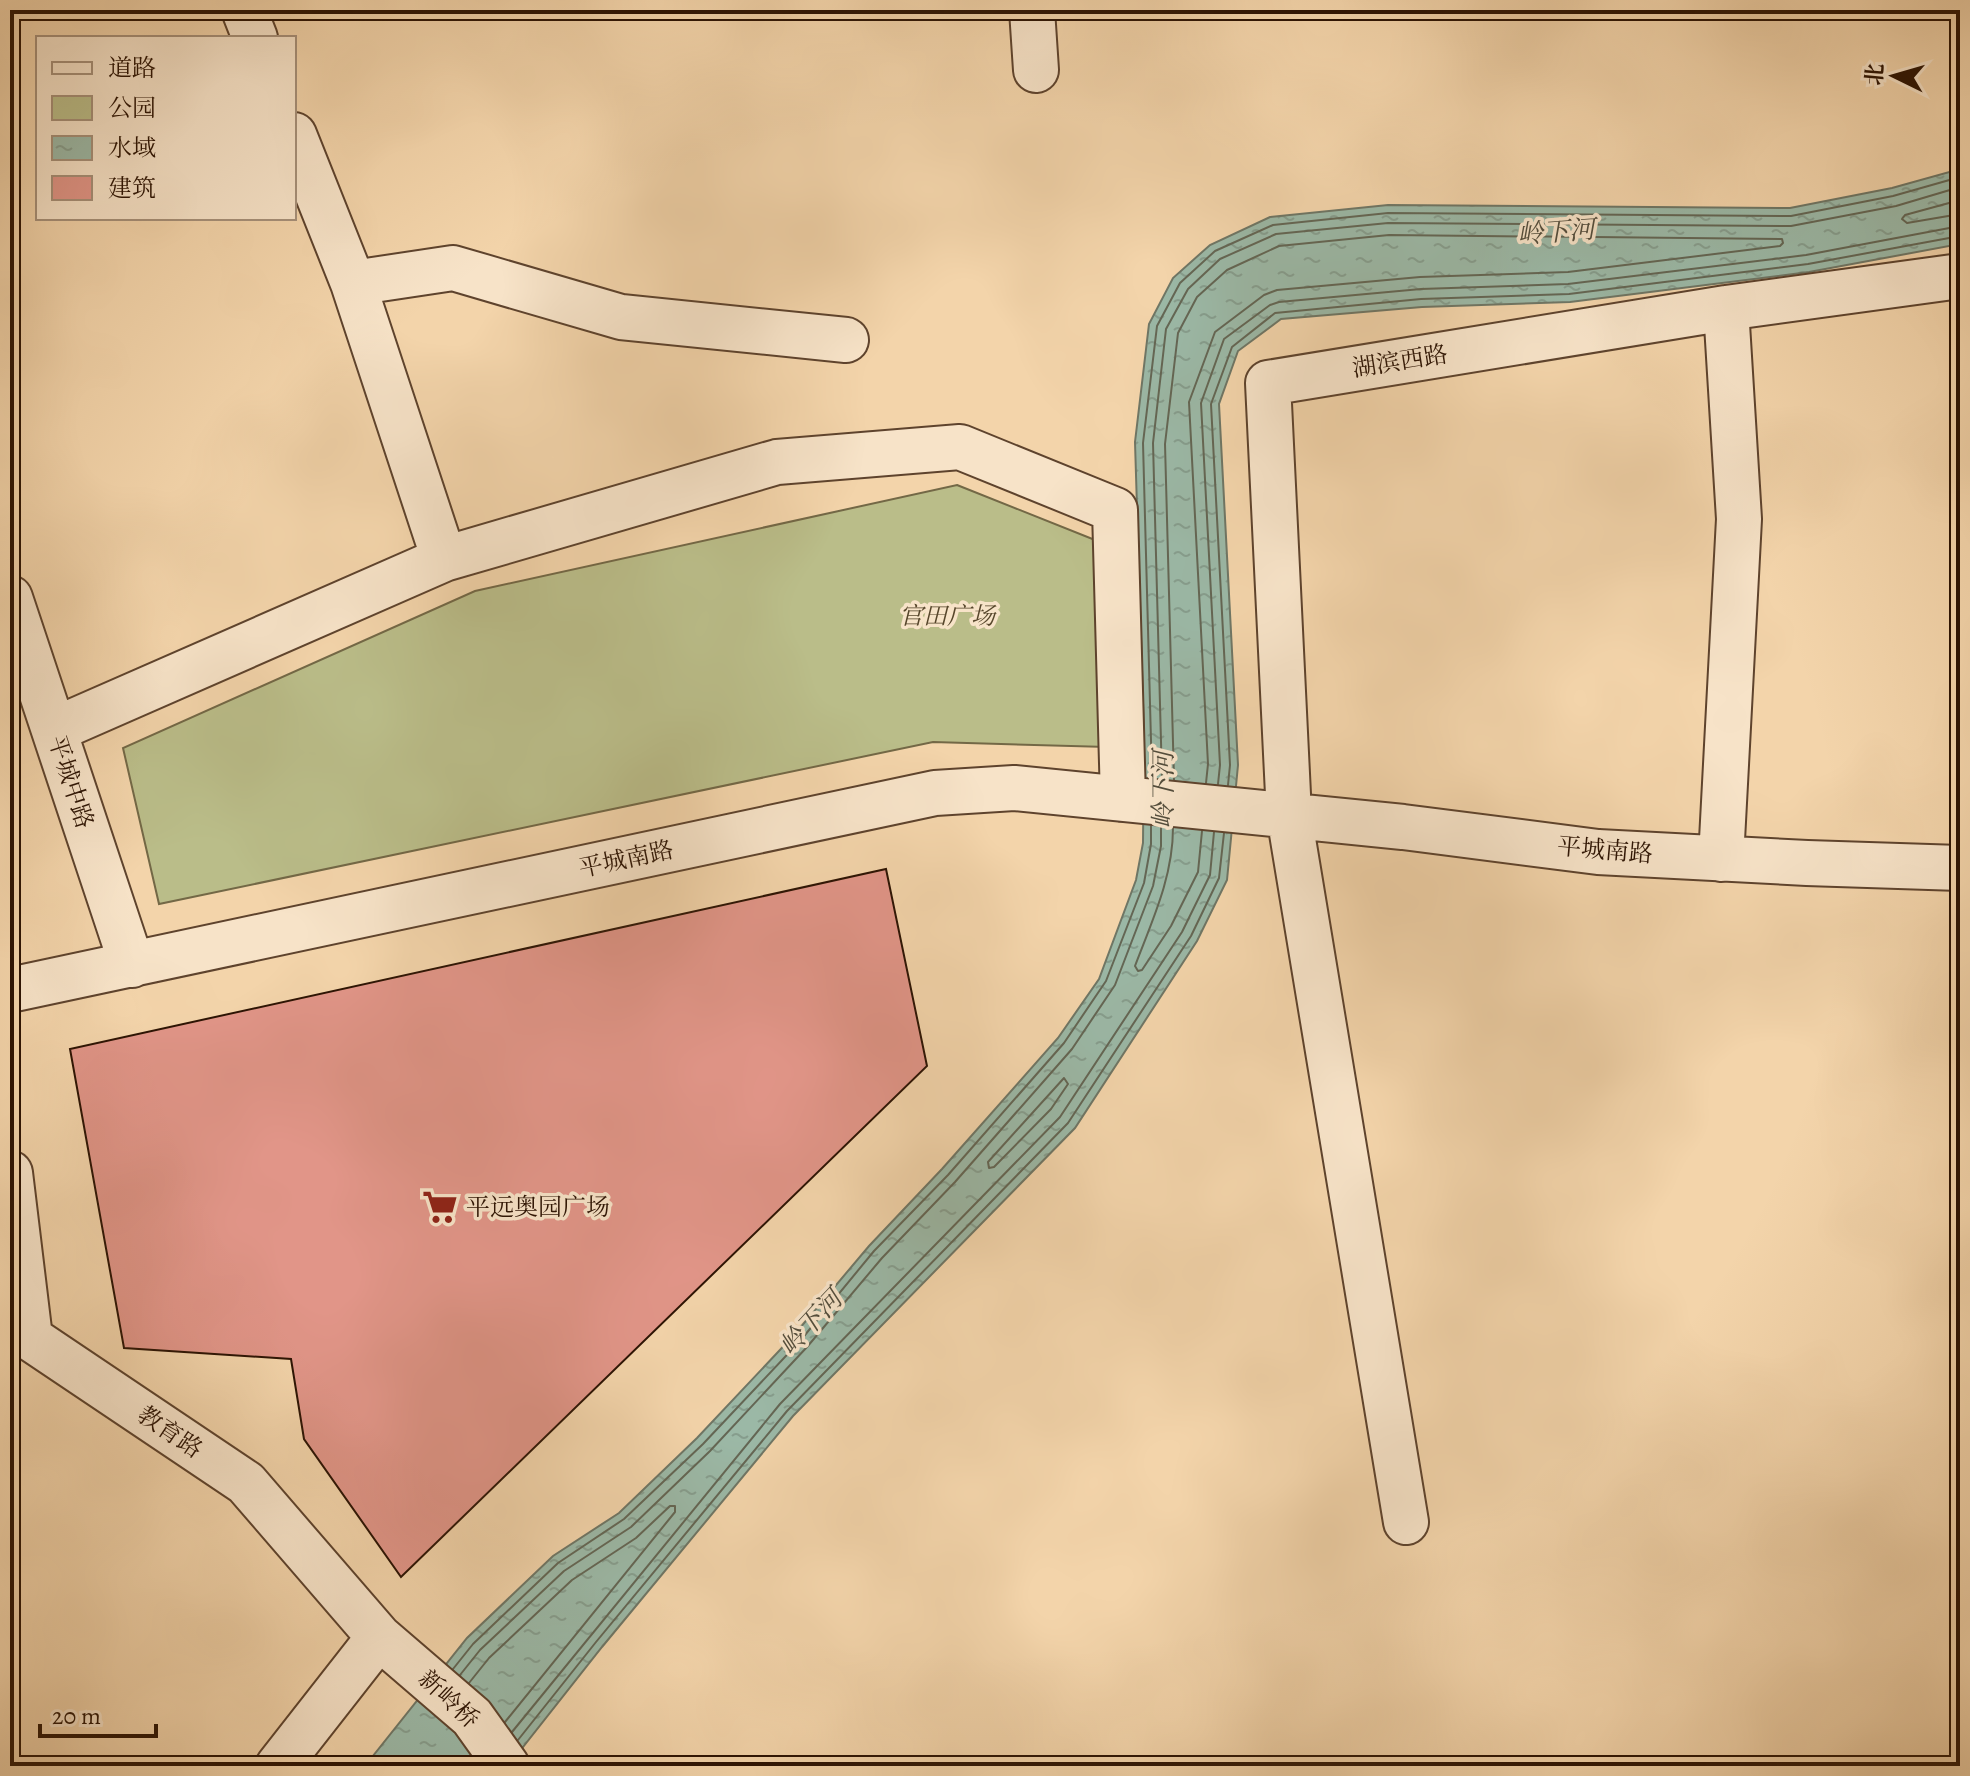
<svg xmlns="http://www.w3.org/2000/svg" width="1970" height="1776" font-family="Alegreya,'Noto Serif SC',serif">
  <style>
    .green { fill: #babd89; stroke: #736846; stroke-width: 2 }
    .water { fill: url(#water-ripples); stroke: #6f7665; stroke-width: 2 }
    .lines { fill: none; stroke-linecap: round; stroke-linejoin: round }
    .shore { stroke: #646654; stroke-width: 2 }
    .building { fill: #e19588; stroke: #2c1303; stroke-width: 2 }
    .minor-casing { stroke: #5e432d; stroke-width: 48 }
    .minor { stroke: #f7e3c8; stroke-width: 44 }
    .labels { text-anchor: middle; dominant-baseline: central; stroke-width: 7; stroke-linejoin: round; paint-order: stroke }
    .street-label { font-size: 24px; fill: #2c1303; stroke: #f7e3c8 }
    .park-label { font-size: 24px; font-style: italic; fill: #57462b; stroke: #f7e3c8 }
    .poi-label { font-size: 24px; fill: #2c1303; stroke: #f7e3c8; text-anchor: start }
    .water-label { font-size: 26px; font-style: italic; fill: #534d3c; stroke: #f7e3c8 }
  </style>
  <defs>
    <pattern id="water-ripples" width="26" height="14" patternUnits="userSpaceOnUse" patternTransform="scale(2)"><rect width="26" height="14" fill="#9bb8a6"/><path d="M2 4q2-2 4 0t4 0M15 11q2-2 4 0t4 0" fill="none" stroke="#869d8d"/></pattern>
  </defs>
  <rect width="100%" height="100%" fill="#f3d4aa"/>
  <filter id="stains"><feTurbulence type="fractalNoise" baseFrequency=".0025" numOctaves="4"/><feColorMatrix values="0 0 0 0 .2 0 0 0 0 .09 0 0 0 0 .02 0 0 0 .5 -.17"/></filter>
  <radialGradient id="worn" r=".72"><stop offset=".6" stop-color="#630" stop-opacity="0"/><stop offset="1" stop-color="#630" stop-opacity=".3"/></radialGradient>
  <path class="green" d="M957,485L1095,540L1107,747L933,742L159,904L123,748L475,591Z"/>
  <path class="water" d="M1960,169V244L1809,272L1570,302L1422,307L1281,319L1238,351L1219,404L1238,765L1227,880L1197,941L1075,1128L793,1416L602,1647L508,1766H365L467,1638L553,1556L619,1513L697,1438L794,1335L869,1246L942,1169L1058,1038L1099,979L1136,880L1143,843L1144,735L1135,442L1149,324L1173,278L1210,245L1270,217L1388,205L1790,208L1892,188Z"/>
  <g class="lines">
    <path class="shore" d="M1960,200L1905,215L1902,219L1907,223L1960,214
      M1152,778L1143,443L1157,326L1180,283L1215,251L1273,225L1388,213L1791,216L1893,196L1960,177
      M1162,779L1153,443L1166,329L1188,289L1220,259L1276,234L1388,223L1791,226L1896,206L1960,187
      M1174,780L1165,444L1178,333L1197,297L1227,270L1279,246L1389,235L1782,239L1783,243L1780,246L1568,272L1420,277L1277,290L1264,295L1215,332L1189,402L1208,764L1206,783
      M1218,784L1220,765L1201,403L1224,339L1270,305L1279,302L1421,289L1568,284L1806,255L1960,226
      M1228,785L1230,765L1211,404L1232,347L1275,313L1421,299L1569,294L1808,264L1960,236
      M1173,828C1173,877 1152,921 1135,966L1138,971L1142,970L1171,926L1198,872L1202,831
      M1064,1078L1068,1084L1051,1109L994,1167L989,1168L988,1162Z
      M453,1669L473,1644L558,1563L624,1519L703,1444L800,1341L874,1251L948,1175L1064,1043L1106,981L1144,883L1151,844V826
      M460,1675L480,1650L564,1571L631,1527L710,1451L807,1347L882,1258L955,1182L1072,1049L1115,985L1153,886L1161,846V827
      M469,1683L489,1658L572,1580L636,1538L670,1506H675V1512L505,1722
      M512,1732L780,1404L1060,1117L1182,932L1210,875L1214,832
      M518,1740L596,1642L787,1411L1068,1123L1191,936L1219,878L1224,833"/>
  </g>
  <path class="building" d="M886,869L927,1066L401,1577L304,1439L291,1359L124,1348L70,1049Z"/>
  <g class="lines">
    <g class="minor-casing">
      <path id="minor" d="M244,10L255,38
        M1032,10L1036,70
        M294,135L353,283L444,559
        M353,283L453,268L621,317L846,340
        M10,598L132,965
        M54,730L444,559L777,462L960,447L1115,510L1123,799
        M1721,859L1739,519L1726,308
        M10,990L935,793L1014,788L1403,827L1598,852L1807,863L1960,868
        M10,1173L30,1338L246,1483L379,1637L472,1717L507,1766
        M1406,1522L1289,815L1268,383L1726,308L1960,276
        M278,1766L379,1637"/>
    </g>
    <use href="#minor" class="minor"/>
  </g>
  <defs>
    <g id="supermarket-bare" transform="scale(2.76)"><path d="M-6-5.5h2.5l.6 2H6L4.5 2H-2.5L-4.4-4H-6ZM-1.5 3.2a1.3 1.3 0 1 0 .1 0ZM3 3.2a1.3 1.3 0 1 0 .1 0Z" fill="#8f2418" stroke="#f7e3c8" stroke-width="2.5" paint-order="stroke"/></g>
  </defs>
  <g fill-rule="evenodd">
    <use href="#supermarket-bare" x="440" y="1207"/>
  </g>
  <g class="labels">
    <g class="street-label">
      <text transform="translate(1400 361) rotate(-9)">湖滨西路</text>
      <text transform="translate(71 782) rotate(72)">平城中路</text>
      <text transform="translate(1605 850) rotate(5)">平城南路</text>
      <text transform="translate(626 859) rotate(-12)">平城南路</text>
      <text transform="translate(170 1432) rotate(34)">教育路</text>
      <text transform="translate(449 1699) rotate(43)">新岭桥</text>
    </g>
    <g class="park-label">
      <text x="947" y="616">官田广场</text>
    </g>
    <g class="poi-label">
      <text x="466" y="1207">平远奥园广场</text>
    </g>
    <g class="water-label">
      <text transform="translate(1556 232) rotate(-4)">岭下河</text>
      <text transform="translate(1163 790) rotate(-90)">岭下河</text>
      <text transform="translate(811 1323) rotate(-47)">岭下河</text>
    </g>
  </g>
  <rect width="1970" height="1776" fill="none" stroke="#f3d4aa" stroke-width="40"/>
  <rect x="12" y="12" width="1946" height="1752" fill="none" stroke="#2c1303" stroke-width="4"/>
  <rect x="20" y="20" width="1930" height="1736" fill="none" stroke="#2c1303" stroke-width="2"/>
  <rect x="36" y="36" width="260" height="184" fill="#f7e3c8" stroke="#a69079" stroke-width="2"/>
  <rect x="52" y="62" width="40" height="12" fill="#f7e3c8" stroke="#a69079" stroke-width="2"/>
  <text x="108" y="76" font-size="24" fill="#2c1303">道路</text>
  <rect x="52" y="96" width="40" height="24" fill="#babd89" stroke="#a69079" stroke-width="2"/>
  <text x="108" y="116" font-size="24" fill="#2c1303">公园</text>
  <rect x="52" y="136" width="40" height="24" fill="url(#water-ripples)" stroke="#a69079" stroke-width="2"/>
  <text x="108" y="156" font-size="24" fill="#2c1303">水域</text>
  <rect x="52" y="176" width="40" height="24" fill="#e19588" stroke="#a69079" stroke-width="2"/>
  <text x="108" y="196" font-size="24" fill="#2c1303">建筑</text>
  <g transform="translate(1894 76) rotate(275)" stroke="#f7e3c8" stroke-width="6" paint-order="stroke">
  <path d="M0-6L14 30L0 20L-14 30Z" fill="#2c1303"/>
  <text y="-12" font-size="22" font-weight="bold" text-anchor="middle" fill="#2c1303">北</text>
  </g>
  <path d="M40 1724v12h116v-12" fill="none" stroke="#2c1303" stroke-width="4"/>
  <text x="52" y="1724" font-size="24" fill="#2c1303" stroke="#f7e3c8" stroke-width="6" paint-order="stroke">20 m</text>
  <rect width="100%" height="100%" filter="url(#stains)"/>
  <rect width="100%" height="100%" fill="url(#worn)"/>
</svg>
